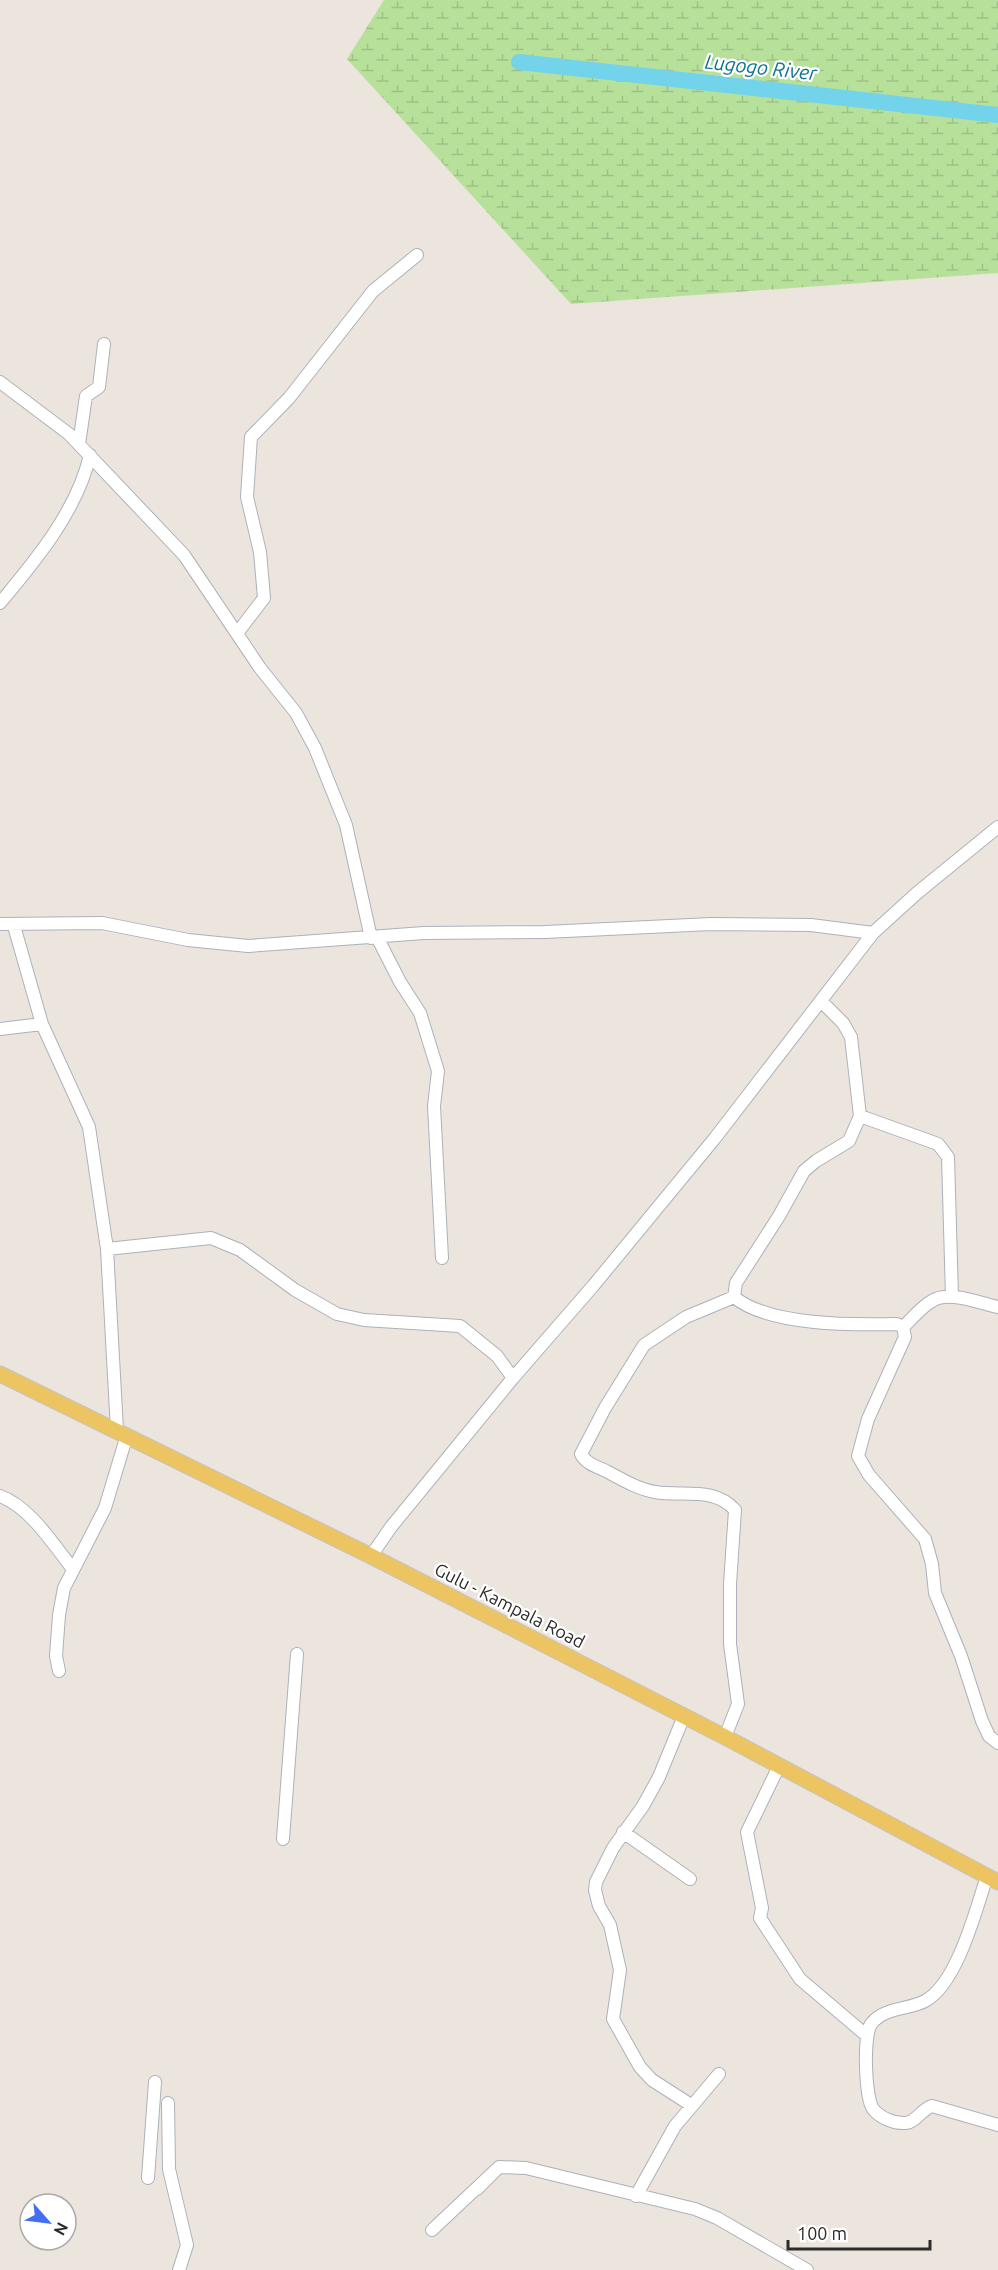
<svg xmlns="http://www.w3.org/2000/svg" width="998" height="2270" font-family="Ubuntu,sans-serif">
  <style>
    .wetland { fill: url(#wetland-marsh) }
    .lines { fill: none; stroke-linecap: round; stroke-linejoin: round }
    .river { stroke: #73d3eb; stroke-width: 16 }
    .minor-casing { stroke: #adb1bb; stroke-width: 14 }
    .major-casing { stroke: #c4c4c4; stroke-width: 17 }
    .minor { stroke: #fff; stroke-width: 12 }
    .major { stroke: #edc462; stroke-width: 15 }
    .labels { text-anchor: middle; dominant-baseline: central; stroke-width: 4.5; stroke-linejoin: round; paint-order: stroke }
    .street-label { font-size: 18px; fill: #2b2b2b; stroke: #fff }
    .water-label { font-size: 20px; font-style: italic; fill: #117298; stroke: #fff }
  </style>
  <defs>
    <pattern id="wetland-marsh" width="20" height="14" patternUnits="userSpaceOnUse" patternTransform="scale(1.5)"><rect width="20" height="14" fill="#b7e19b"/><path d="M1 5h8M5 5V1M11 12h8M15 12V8" fill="none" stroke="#9ec186"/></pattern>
  </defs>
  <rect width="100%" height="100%" fill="#ece5dd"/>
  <path class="wetland" d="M384,0H998V273L571,304L347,59Z"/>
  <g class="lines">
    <path class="river" d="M519,62L998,115"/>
    <g class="minor-casing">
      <path id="minor" d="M0,382L69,434L184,555L260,668L296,713L315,748L346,825L371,938
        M79,444L86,396L99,387L104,344
        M0,603C36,560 77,511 90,455
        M238,632L264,598L260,552L247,497L251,437L289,398L373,291L417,255
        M0,924L102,923L188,940L248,946L424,933L545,932L711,924L811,925L873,933
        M14,926L42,1024L89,1127L107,1249L117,1430
        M377,937L400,982L420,1013L438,1071L434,1106L442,1258
        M821,1001L843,1023L851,1037L860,1116L849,1141L816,1161L804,1171L779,1216L736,1283L734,1297C769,1326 853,1325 897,1324L903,1327L905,1337L868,1419L858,1456L869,1475L925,1539L932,1564L935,1593L961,1656L982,1721L989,1736L998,1743
        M0,1029L42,1024
        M860,1116L938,1144L948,1157L952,1297
        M107,1249L211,1238L240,1250L295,1290L337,1314L364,1320L460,1326L497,1356L513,1378
        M903,1327C912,1319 921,1307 932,1301C948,1290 980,1303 998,1307
        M0,1496C30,1507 53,1544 72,1568
        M371,1556L391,1527L513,1378L593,1286L715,1138L873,933L917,893L998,827
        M59,1671L56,1656L59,1615L64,1588L105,1508L127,1435
        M684,1716L659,1777L643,1806L613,1848L596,1882L595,1890L599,1906L610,1925L620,1970L613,2019L640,2067L652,2080L691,2105
        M725,1737L738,1704L730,1644V1584L735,1510C714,1486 682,1497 655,1492C638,1489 623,1480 608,1472C598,1467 586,1464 581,1454L605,1408L644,1345L686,1317L734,1297
        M779,1766L747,1832L762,1908L760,1918L800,1979L866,2035
        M623,1832L690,1879
        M283,1839L297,1654
        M987,1876C976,1910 957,1984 925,2001C908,2010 884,2007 871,2024C863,2037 865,2097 873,2109C880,2118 895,2124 906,2123C916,2122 922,2109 932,2106L998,2125
        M168,2103L169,2169L187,2245L179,2270
        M499,2167L526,2168L695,2209L717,2218L807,2270
        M148,2178L155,2082
        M636,2196L675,2126L719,2074
        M432,2230L499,2167L477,2189"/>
    </g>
    <g class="major-casing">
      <path id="major" d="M0,1374L371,1556L725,1737L998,1882"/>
    </g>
    <use href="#minor" class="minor"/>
    <use href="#major" class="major"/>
  </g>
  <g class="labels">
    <g class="street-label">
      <text transform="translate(510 1605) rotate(27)">Gulu - Kampala Road</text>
    </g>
    <g class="water-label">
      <text transform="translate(761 67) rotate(6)">Lugogo River</text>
    </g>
  </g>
  <g transform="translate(48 2222) rotate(118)"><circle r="28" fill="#ffffff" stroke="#aaaaaa" stroke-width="1.5"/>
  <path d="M0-4.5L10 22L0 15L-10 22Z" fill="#426ef4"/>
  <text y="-9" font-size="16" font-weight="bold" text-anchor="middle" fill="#2b2b2b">N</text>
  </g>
  <path d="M788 2240v9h142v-9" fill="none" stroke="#2b2b2b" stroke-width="3"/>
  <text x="797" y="2240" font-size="18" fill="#2b2b2b" stroke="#ffffff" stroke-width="4.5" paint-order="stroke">100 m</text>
</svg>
